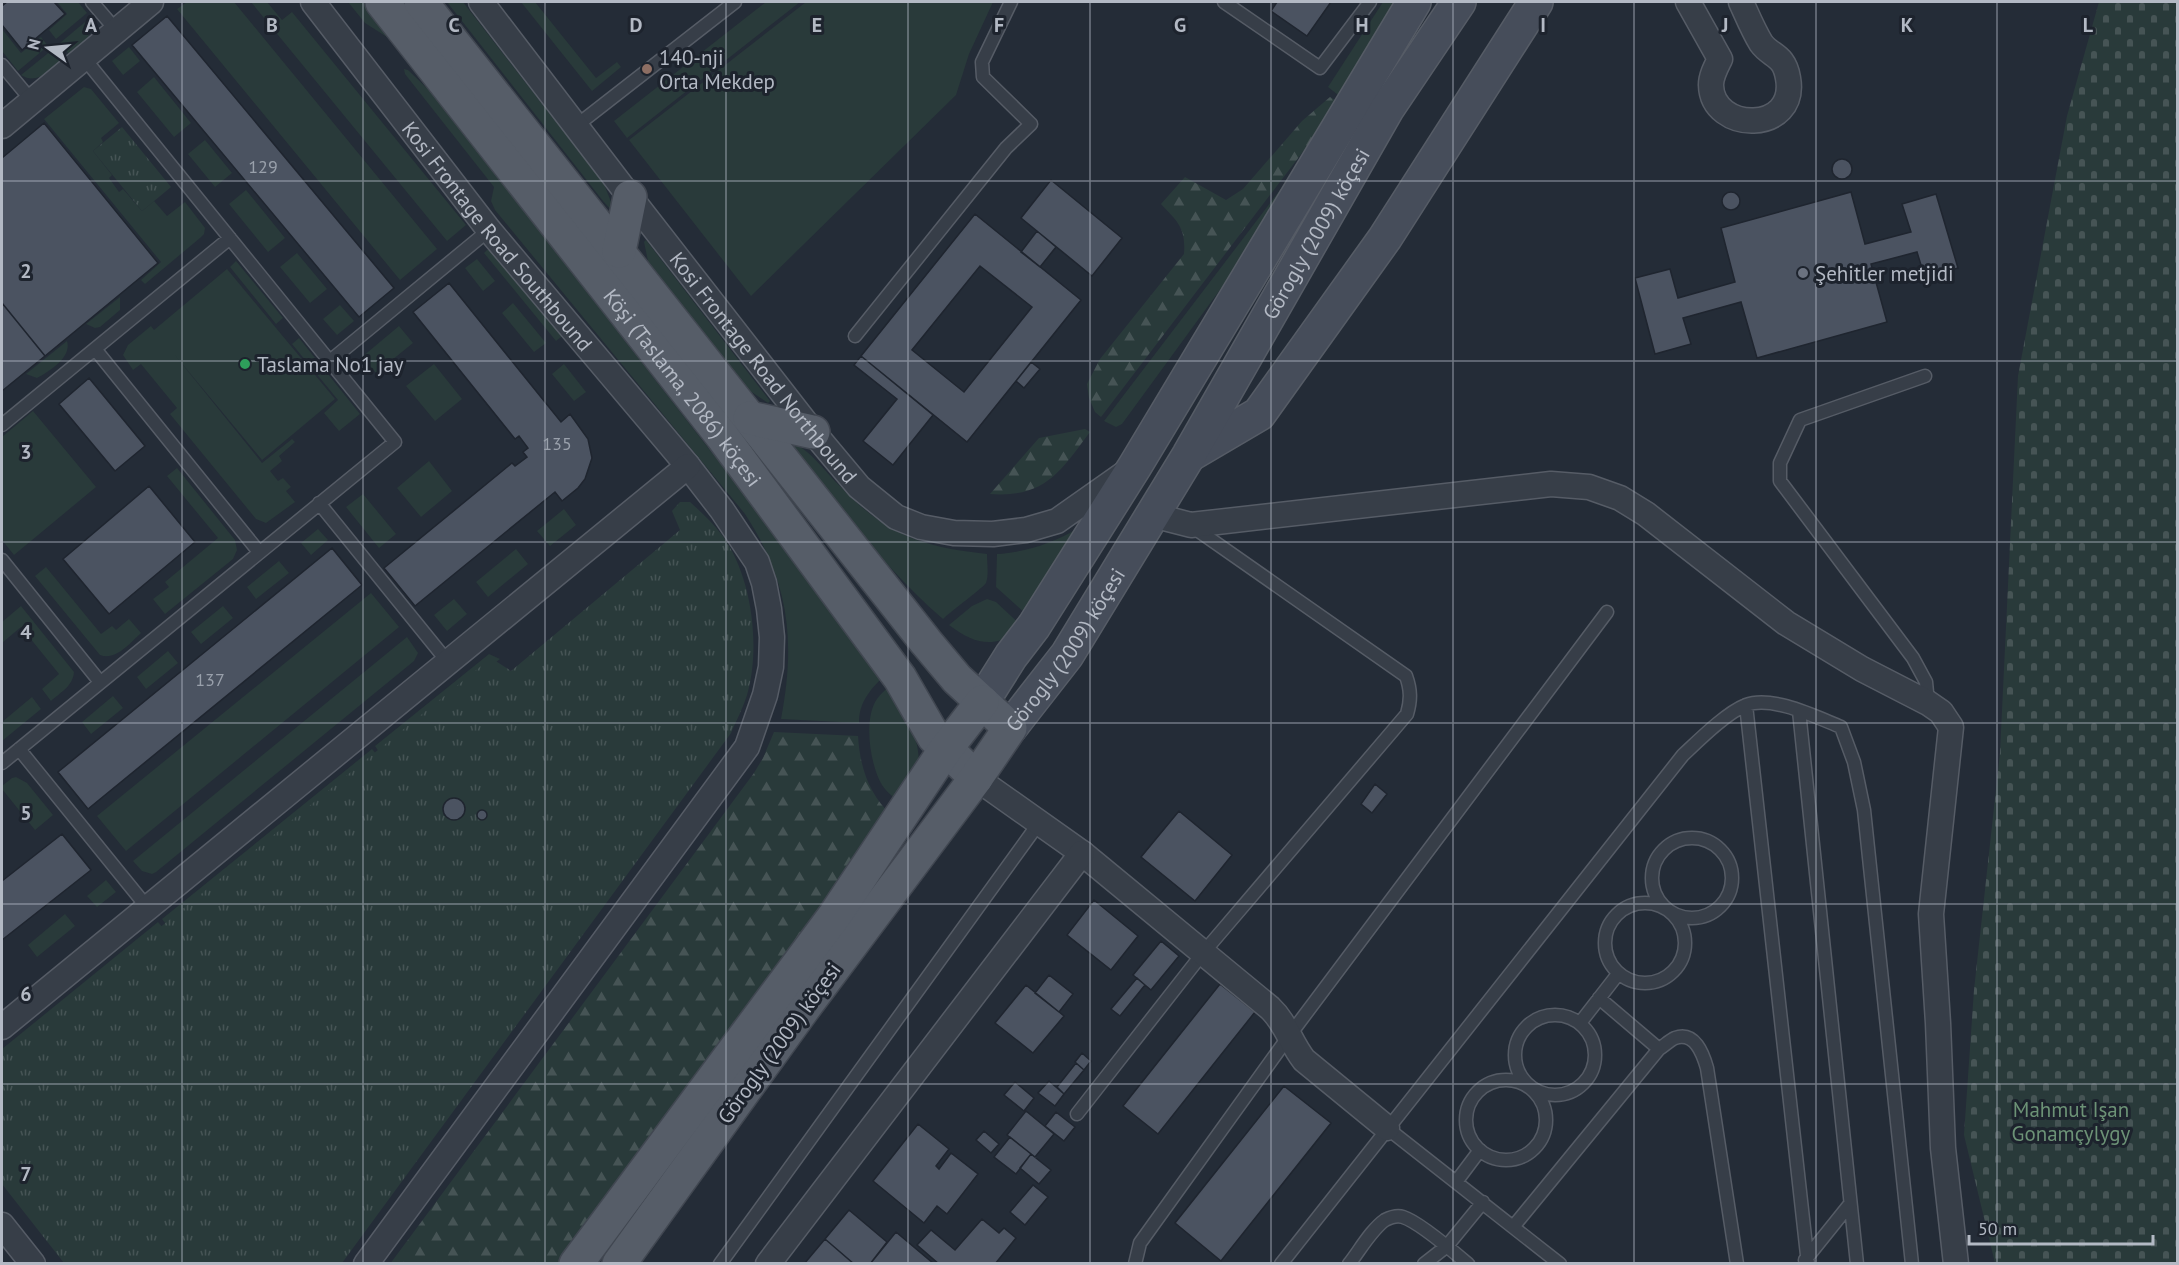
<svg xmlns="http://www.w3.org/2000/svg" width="2179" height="1265" font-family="'PT Sans',sans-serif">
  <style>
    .grass { fill: #293a3a }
    .forest { fill: url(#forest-firs) }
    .cemetery { fill: url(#cemetery-stones) }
    .park { fill: url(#park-tufts) }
    .building { fill: #4b5361; stroke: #1f252f; stroke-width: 1.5; fill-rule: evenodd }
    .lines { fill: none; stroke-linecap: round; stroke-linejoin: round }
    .lane-casing { stroke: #565c66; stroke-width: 15 }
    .street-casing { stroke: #565c66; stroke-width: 27 }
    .secondary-casing { stroke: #565c66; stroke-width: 36 }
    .primary-casing { stroke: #414751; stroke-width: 36 }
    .lane { stroke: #373e48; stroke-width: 12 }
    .street { stroke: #373e48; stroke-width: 24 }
    .secondary { stroke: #464d5a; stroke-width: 33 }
    .primary { stroke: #565d68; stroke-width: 33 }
    .grid { fill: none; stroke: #b3b9c4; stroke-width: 1.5; stroke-opacity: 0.55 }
    .education-dot { fill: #8d6e63; stroke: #1d232d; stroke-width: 2 }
    .worship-dot { fill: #6b7280; stroke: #1d232d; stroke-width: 2 }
    .leisure-dot { fill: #2e9e5b; stroke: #1d232d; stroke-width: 2 }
    .labels { text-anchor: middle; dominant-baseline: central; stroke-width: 6; stroke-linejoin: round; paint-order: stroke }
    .number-label { font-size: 18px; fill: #99a0ab }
    .poi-label { font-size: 21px; fill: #b3b9c4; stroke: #1d232d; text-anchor: start }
    .street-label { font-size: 21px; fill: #b3b9c4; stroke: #1d232d }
    .park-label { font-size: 21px; fill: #6c9276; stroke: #1d232d }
    .grid-label { font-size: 20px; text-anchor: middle; font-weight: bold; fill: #b3b9c4; stroke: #1d232d; stroke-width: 6; stroke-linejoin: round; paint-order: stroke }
  </style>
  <defs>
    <pattern id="forest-firs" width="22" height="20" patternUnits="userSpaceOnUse" patternTransform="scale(1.5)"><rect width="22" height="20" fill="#293a3a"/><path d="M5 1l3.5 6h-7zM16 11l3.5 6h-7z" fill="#465455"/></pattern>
    <pattern id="cemetery-stones" width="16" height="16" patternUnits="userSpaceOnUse" patternTransform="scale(1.5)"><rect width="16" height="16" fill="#293a3a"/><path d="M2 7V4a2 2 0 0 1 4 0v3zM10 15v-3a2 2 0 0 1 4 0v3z" fill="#465455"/></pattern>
    <pattern id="park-tufts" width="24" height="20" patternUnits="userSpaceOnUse" patternTransform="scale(1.5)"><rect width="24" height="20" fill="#293a3a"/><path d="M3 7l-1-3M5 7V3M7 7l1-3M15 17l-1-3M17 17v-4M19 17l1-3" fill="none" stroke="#465455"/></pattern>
  </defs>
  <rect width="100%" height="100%" fill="#242c37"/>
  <path class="grass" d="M57,2H78L87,13L56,39L49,30L67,14Z
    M187,2H234L437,249L400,280L177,9Z
    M251,2H267L282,20L292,12L466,225L447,241Z
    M348,2H363L389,35L387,37L365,23Z
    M447,2H463L604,184L615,212L614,213L603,201Z
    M521,2H535L596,78L617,62L621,67L592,91Z
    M766,2H800L627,138L614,121Z
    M806,2H993L969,54L956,95L751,296L629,140Z
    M1383,2H1411L1314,161L1122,424L1116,427L1104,421L1347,102L1328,87Z
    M91,17C97,35 81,44 69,54L60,43Z
    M2,29L21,53L41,37L48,46L18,71L2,51Z
    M129,47L140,61L123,75L112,61Z
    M52,50L61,61C49,71 37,85 21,75Z
    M404,69L408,70L432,93L871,657L884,676C870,690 859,702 859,723L781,719C796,640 789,582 745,514L495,210L491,201L494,187L405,74Z
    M154,77L191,123L174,137L137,92Z
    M84,87L91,89L119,123L101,138L103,142L93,151L112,175L109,178L119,192L123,189L142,211L154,201L167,216L185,202L205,228L204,234L200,238L145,284L141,280L161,262L44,119Z
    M205,140L232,173L215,187L188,154Z
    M246,190L285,238L268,252L229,204Z
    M646,240L770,401L768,403L747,389L648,261L644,242Z
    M487,250H491L565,334L556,341L484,253Z
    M297,253L327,289L310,303L280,267Z
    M477,259L495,281L483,291L465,268Z
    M236,261L283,318L276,324L230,267Z
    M227,269L335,399L262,460L174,354L262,463L292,439L295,442L279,456L282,461L270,471L278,481L283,478L291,487L286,491L295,502L266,523L256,519L170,414L177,408L141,364L133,370L123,355L128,345L151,326L154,330Z
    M120,297V310L100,327L95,328L86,324Z
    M513,303L546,343L534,352L502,313Z
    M340,305L354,321L337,335L323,319Z
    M399,326L413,343L376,373L362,357Z
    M299,338L360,414L339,431L324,413L338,400L292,344Z
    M67,341C72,357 50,371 37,378L26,374Z
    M434,364L462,399L435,421L406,386Z
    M564,364L586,392L574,401L552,374Z
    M33,411L96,487L14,555L2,540V437Z
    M792,443C810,449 826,473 840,486C886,535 922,547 987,554C987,563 989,575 986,583C985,586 949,613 943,619C887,571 843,511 796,454L791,447Z
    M429,461L452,491L421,517L397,488Z
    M177,468L235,540L237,550L233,559L165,614L153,599L169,587L165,582L218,538L167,476Z
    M363,494L396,534L379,548L346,507Z
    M564,509L576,525L550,546L537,531Z
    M1079,528L1035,622L996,587L997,554C1028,552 1052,543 1079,528Z
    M318,529L328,540L311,555L301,543Z
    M516,549L528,564L488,597L476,582Z
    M279,561L289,573L256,599L247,587Z
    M46,567L101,634L112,626L116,630L129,619L141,633C130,643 116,661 100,655L35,576Z
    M371,593L399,627L126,851L97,816Z
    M454,599L467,614L447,631L434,615Z
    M987,599L996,602L1025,629C995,647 978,647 949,625L972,606Z
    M21,606L74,672C73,686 61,692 51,701L42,689L59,674L21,627L2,643V622Z
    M223,606L233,618L201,644L191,632Z
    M407,637L418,653L414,661L156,872L152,874L142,871L133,861Z
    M168,651L178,663L146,689L137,677Z
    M489,654L500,659L381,755L375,746Z
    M890,685C903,711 923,740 918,770C916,781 907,794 902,804C895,798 887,793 882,785C870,765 863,719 877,699C880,694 886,690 890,685Z
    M113,696L123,708L91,734L82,722Z
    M32,697L41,709L2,741V722Z
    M372,749L379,757L169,928L162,919Z
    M16,777L27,783L53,815L35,830L2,789V786L12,778Z
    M106,880L116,892L97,907L87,896Z
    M65,914L75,926L37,957L28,945Z
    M158,922L165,930L2,1063V1049Z"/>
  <path class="forest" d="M1330,97L1340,103L1101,417L1095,412L1089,398L1087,384L1100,359L1184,254C1186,228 1178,222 1161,204L1185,177L1226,200L1243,189L1302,121Z
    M1085,429L1090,432C1060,472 1045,498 990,494L1039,438Z
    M774,732L858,736C860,768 869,794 892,816L565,1263L390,1264L754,773L763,758Z"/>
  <path class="cemetery" d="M2099,2H2177V1263H1995L1964,1135L1974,990L2000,753L2018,376L2067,116Z"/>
  <path class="park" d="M122,127L171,187L142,211L93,151Z
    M680,502H690C701,512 713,523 722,535C752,576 761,647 747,695C743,708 736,721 731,733L342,1263H64L2,1184V1056L491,658L511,671L680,530L672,511Z"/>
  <path class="building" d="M7,2H54L65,14L22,50L2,25V6Z
    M1277,2H1331L1307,36L1271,11Z
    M167,16L394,288L359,317L132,45Z
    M44,123L158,263L45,356L2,303V158Z
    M1832 169a10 10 0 1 1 20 0a10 10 0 1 1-20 0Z
    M1051,180L1122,238L1092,276L1021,218Z
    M1851,192L1865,244L1911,232L1902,204L1936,194L1958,268L1925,278L1917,252L1871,264L1887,322L1757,358L1741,302L1683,318L1691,344L1655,354L1635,278L1670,269L1678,298L1735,282L1721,228Z
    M1722 201a9 9 0 1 1 18 0a9 9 0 1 1-18 0Z
    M975,214L1081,300L967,442L861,356ZM980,266L1032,307L964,392L912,350Z
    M1037,231L1056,247L1040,267L1021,252Z
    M449,283L561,422L570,414L588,439L592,458L585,479L578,488L562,501L555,492L415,606L384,568L512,463L515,466L527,457L523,452L528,448L519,436L515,439L413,312Z
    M2,303L45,356L2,391Z
    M861,356L933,415L893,465L863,441L897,399L854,365Z
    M1031,362L1040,369L1024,388L1016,381Z
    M89,378L145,446L115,471L59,404Z
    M149,486L195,542L109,614L63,559Z
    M332,548L362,585L88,809L58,772Z
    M1375,784L1387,794L1372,813L1361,804Z
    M443 809a11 11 0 1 1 22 0a11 11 0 1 1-22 0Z
    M477 815a5 5 0 1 1 10 0a5 5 0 1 1-10 0Z
    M1179,811L1232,855L1195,901L1141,857Z
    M62,834L91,870L2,940V881Z
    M1094,900L1138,936L1111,970L1067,935Z
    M1161,941L1179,956L1151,990L1133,975Z
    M1049,975L1073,994L1059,1012L1035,993Z
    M1137,978L1145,985L1120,1016L1111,1009Z
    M1220,984L1255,1012L1158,1134L1123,1106Z
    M1026,985L1064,1016L1033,1053L995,1023Z
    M1082,1053L1091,1061L1084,1070L1075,1062Z
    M1076,1063L1084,1070L1064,1094L1057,1087Z
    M1049,1081L1064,1094L1055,1106L1038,1093Z
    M1015,1082L1034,1098L1024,1111L1004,1095Z
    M1284,1086L1331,1123L1221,1261L1175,1223Z
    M1026,1111L1054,1134L1035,1157L1007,1135Z
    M1056,1112L1075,1127L1064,1141L1045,1126Z
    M918,1124L949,1149L936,1166L939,1169L951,1153L978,1174L947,1214L937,1206L924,1223L873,1181Z
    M984,1131L999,1144L991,1153L976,1140Z
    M1010,1137L1031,1154L1016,1174L994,1157Z
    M1031,1154L1051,1170L1039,1184L1020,1168Z
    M1033,1185L1048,1197L1025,1225L1010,1212Z
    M849,1210L887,1242L870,1264H854L825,1239Z
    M982,1219L999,1233L1004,1228L1016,1238L995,1264H939L917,1245L931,1230L955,1250Z
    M896,1232L934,1264H870Z
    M825,1239L854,1264H804Z"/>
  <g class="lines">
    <g class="lane-casing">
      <path id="lane" d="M92,2L116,30
        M1224,2L1320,68L1370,2
        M2,65L32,101
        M576,126L735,2
        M855,336L1006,148L1031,124L983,77L982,62L1011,2
        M95,349L259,552
        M330,361L489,230
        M1925,376L1800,420L1780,463V481L1913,658L1926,682L1928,703
        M2,425L230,238
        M319,503L447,661
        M2,560L100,682
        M1746,705L1808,1264
        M1799,711L1857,1264
        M19,749L147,907
        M2,763L395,442L84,58
        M1652 878a40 40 0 1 1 80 0a40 40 0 1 1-80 0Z
        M1605 943a40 40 0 1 1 80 0a40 40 0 1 1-80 0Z
        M1599,998L1659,1049
        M1515 1055a40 40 0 1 1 80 0a40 40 0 1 1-80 0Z
        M1580,1023L1618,974
        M1466 1120a40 40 0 1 1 80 0a40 40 0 1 1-80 0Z
        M1077,1114L1203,953L1407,714C1411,700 1411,690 1406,676L1193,527
        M1387,1128L1560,1264
        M1456,1182L1480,1150
        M1513,1227L1659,1049C1664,1046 1670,1040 1675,1038C1695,1031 1703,1054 1707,1068L1737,1264
        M1805,1260L1850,1204
        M720,1264L1039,823
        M1135,1264L1140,1243L1289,1036L1607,612
        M1281,1264L1683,755C1699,740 1726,713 1746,705C1772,695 1816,717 1841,727L1854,762L1864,810L1912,1264
        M1349,1264C1360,1250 1371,1230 1385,1220C1391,1217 1397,1215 1403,1217C1419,1222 1454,1252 1468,1264
        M1424,1264L1447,1246L1483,1202"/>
    </g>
    <g class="street-casing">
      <g id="street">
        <path id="s1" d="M313,2L489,230L688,466L722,510L757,562L764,583L769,609L772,637L771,667L765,695L747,747L366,1264"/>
        <path id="s2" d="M481,2L630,197L813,432L859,487L896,517L921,527L954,533L993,534L1026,530L1057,521L1128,471"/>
        <path d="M1688,2L1720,59C1716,67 1711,76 1711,85C1712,133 1798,134 1788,78C1784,54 1771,57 1761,43C1753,30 1747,15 1741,2"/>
        <path d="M2,126L151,2"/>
        <path d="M1152,515L1191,525L1551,484L1589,487L1620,498L1646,514L1786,623L1862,669L1928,703L1941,712L1951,727L1931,914L1938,1023L1943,1148L1956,1264"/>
        <path d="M976,778L1082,853L1270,1008C1286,1023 1290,1042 1304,1060L1387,1128"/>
        <path d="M2,1027L688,466"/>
        <path d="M2,1225L33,1264"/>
        <path d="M768,1264L1082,853"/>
      </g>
    </g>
    <g class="secondary-casing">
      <g id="secondary">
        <path d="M1191,454L1259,414L1385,238L1536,2"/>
        <path d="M982,702L1011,656L1034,626L1135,466L1414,2"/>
        <path id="s3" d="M1010,728L1067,655L1189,455L1387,109L1459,2"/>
      </g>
    </g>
    <g class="primary-casing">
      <g id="primary">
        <path id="s4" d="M382,2L722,436L900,678L934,737L976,778"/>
        <path d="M421,2L926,642L957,679L1010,728L976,778L803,1009L619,1264"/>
        <path d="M619,251L630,197"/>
        <path d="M750,418L813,432"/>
        <path d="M576,1264L835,915L945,750L982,702"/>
      </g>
    </g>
    <use href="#lane" class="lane"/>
    <use href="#street" class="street"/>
    <use href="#secondary" class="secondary"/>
    <use href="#primary" class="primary"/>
  </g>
  <path class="grid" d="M182,2V1264M363,2V1264M545,2V1264M726,2V1264M908,2V1264M1090,2V1264M1271,2V1264M1453,2V1264M1634,2V1264M1816,2V1264M1997,2V1264M2,181H2178M2,361H2178M2,542H2178M2,723H2178M2,904H2178M2,1084H2178"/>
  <circle class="education-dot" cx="647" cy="69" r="6"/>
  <circle class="worship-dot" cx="1803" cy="273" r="6"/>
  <circle class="leisure-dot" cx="245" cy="364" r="6"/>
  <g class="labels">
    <g class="number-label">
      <text x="263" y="166">129</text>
      <text x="557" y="443">135</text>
      <text x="210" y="679">137</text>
    </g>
    <g class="poi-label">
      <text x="659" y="57">140-nji<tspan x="659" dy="24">Orta Mekdep</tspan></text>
      <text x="1815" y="273">Şehitler metjidi</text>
      <text x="257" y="364">Taslama No1 jay</text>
    </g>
    <g class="street-label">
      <text stroke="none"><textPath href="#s3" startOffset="582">Görogly (2009) köçesi</textPath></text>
      <text stroke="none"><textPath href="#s1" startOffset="298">Kosi Frontage Road Southbound</textPath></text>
      <text stroke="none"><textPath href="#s2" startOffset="462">Kosi Frontage Road Northbound</textPath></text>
      <text stroke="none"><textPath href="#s4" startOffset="489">Köşi (Taslama, 2086) köçesi</textPath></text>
      <text stroke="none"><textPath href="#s3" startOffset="96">Görogly (2009) köçesi</textPath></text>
      <text transform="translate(779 1043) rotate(-54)">Görogly (2009) köçesi</text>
    </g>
    <g class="park-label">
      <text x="2071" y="1109">Mahmut Işan<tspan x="2071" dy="24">Gonamçylygy</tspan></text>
    </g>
  </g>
  <g class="grid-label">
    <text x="91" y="32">A</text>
    <text x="272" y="32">B</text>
    <text x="454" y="32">C</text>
    <text x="636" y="32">D</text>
    <text x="817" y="32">E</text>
    <text x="999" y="32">F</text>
    <text x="1180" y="32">G</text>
    <text x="1362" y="32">H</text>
    <text x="1543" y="32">I</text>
    <text x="1725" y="32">J</text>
    <text x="1907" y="32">K</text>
    <text x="2088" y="32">L</text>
    <text x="26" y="278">2</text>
    <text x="26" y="459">3</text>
    <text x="26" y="639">4</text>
    <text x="26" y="820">5</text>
    <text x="26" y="1001">6</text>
    <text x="26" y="1181">7</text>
  </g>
  <rect width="2179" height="1265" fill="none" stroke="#b3b9c4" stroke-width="6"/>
  <g transform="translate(48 48) rotate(285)" stroke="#1d232d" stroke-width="4.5" paint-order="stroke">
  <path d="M0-4.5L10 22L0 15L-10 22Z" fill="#b3b9c4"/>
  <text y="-9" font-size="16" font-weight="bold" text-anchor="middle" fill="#b3b9c4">N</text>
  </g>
  <path d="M1969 1235v9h184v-9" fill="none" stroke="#b3b9c4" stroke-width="3"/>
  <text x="1978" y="1235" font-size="18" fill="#b3b9c4" stroke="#1d232d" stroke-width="4.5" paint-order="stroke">50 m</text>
</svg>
